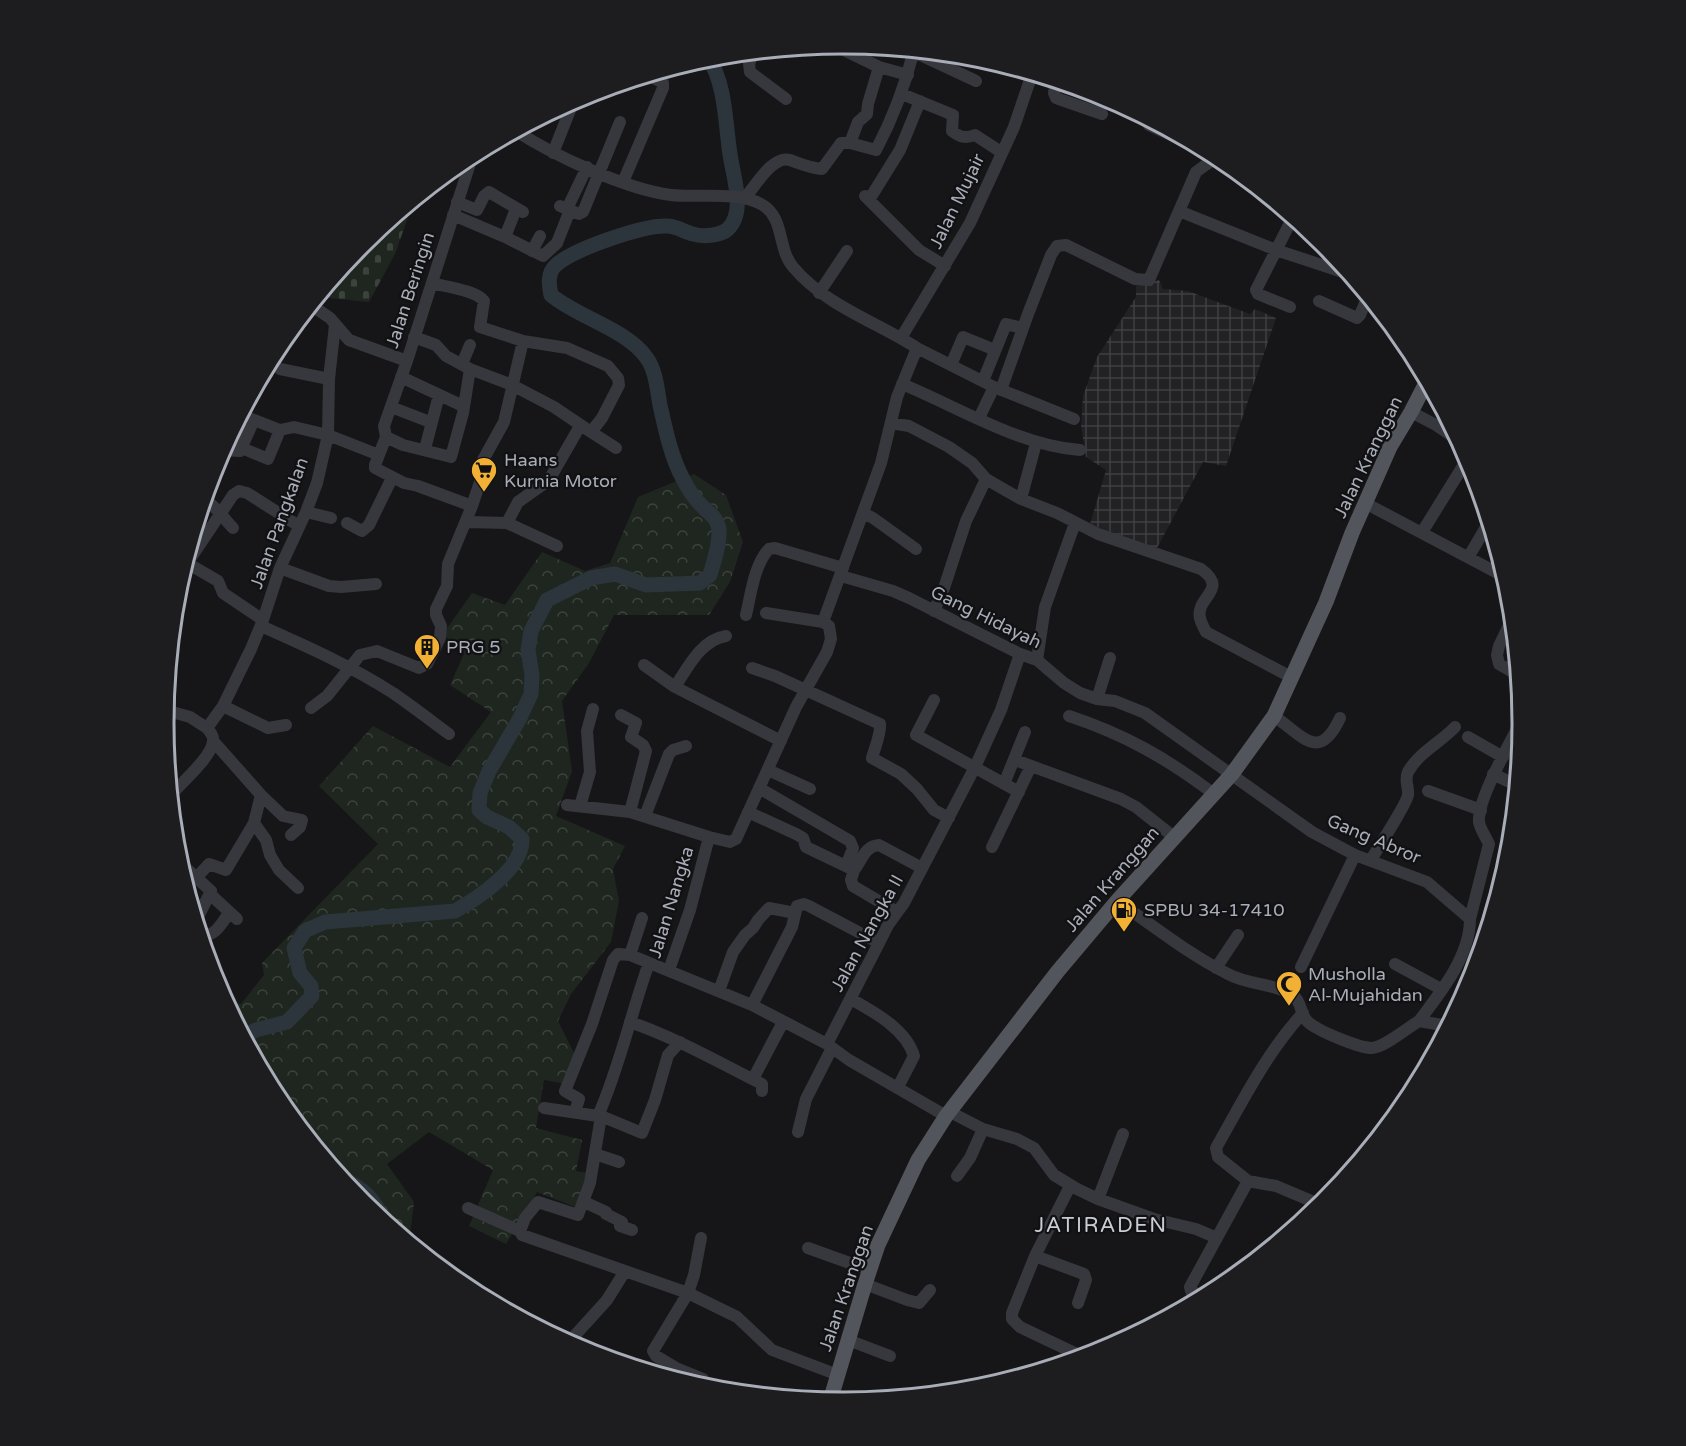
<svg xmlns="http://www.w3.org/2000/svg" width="1686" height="1446" font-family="'Varela Round',sans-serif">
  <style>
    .industrial { fill: url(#industrial-grid) }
    .forest { fill: url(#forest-crowns) }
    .cemetery { fill: url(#cemetery-stones) }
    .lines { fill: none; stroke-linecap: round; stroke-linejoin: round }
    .river { stroke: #2c353c; stroke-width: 15 }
    .minor { stroke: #37383d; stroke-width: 12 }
    .major { stroke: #53555c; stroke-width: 15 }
    .labels { text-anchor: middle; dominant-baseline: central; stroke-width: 4.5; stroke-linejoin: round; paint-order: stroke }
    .street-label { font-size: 18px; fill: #a8adb8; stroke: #111113 }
    .poi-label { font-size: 18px; fill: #a8adb8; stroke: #111113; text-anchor: start }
    .quarter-label { font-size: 21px; letter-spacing: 1.5px; fill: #c9ccd4; stroke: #111113 }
    .rim { fill: none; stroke: #a8adb8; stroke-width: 3 }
  </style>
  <defs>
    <pattern id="industrial-grid" width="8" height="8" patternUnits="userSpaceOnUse" patternTransform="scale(1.5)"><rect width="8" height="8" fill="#222225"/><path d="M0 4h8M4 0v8" fill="none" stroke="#3f3f43"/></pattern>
    <pattern id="forest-crowns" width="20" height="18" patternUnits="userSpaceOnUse" patternTransform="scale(1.5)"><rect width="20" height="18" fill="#1e261f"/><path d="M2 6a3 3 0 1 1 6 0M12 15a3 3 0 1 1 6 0" fill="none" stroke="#3c433d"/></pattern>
    <pattern id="cemetery-stones" width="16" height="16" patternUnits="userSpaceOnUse" patternTransform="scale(1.5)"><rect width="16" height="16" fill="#1e261f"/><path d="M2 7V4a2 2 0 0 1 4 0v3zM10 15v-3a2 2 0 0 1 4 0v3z" fill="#3c433d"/></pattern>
  </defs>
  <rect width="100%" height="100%" fill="#161618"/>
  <path class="industrial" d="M1159,280L1163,289L1188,291L1250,314L1255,309L1276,318L1226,466L1203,462L1157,548L1148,547L1090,524L1106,470L1086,457L1081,426L1083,396L1097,357L1136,297V286Z"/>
  <path class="forest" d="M694,474L726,495L743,542L730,582L709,615H614L589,663L562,701L572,771L556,816L625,846L613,869L619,901L611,942L571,994L558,1021L577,1059L566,1084L544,1080L536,1128L582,1140L576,1171L595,1174L583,1210L537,1192L506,1244L469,1226L493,1170L429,1132L387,1164L414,1202L409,1242L362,1203L278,1100L225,1001L241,1004L264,975L262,963L378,844L319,786L373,726L450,767L491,712L450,685L464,654L443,634L472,593L505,605L542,552L585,571L610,563L638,497Z"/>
  <path class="cemetery" d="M409,204L412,206L395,254L369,302L318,297L363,242Z"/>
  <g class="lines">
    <path class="river" d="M244,1036L256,1030L287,1022L312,996L311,986L300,973L294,948L305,931L325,922L455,911C478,898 523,869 522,839L509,827L487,817L479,810L480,793L489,771L520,718L531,694L532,675L528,650L531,631L547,600L591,578L615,574L646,585L700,583L710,575C714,561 720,544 719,530C717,516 709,514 701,505C694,498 687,487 683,479C671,457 665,428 660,405C657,389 656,370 646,357C626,329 577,317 551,295C549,285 547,273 556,265C574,249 643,225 667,226C677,226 684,232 693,234C702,237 720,236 728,229C746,211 733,177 730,154C725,122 726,85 708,57
      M342,1179C363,1188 375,1199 383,1220"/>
    <path class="minor" d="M828,45L844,50L879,67L908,75
      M753,52L749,64L750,72L786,99
      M914,52L976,81
      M1056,81L1054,93L1056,98L1102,114
      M902,94L953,115L952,131C960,137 965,139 975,135L1001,152
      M1149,120V125L1208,152L1215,158
      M516,131C555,156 625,189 671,195C697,198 737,191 761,204C785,217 777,248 793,267C826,306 875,321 917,348L897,397L881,463L823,622
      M850,143L858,122L867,114L868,104L879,67
      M553,153L574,100
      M623,182L663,88V83L648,75
      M865,196L919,250L945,266
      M747,199V195C757,184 773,155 790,160C801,164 810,168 822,169L841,143H850L876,150C893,118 905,86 914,50
      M869,200L900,150L920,101
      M457,202L477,210L484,196L489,192L523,212
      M560,206L579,214L583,212L620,122
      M567,209L587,167
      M1179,211L1276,250L1349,274
      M453,215L505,237L543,256L557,243L570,210
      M505,237L516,209
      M532,251L540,236
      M819,293L847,251
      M1319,301L1357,318L1360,315L1368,296
      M311,305L330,318L349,340L407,361L473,154
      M1290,307L1258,294L1256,290L1293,217
      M414,337L436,345L446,356L470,369L512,385L554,407L591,432L602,418L619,385L618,378L608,366L567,348L523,341L480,327L484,301C475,290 446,287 432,283
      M901,338L970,223L1014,127L1032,74
      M917,348L994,387L1074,419
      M407,361L384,426L386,437L375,465V468L404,483L418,486L472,506
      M462,364L470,345
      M951,365L963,337L995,350
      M280,369L329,379
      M401,377L463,406
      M983,381L1006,324L1022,328
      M902,384C958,407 1020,446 1080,450
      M1001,390L1028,314L1051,255L1057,246L1066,245L1135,279L1149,280L1196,172L1215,158L1225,161
      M391,407L430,422
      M1411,412L1436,425L1458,440
      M241,415L280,430L294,427L328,435L379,455
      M979,418L994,387
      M891,423L909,426L949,447L972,463L986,479L1021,499L1057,513L1098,534L1201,569C1230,590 1195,597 1200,618C1201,623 1204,628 1206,632L1291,677
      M591,432L616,448
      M386,437L403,445L451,457L463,413L470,369
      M242,448L268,459L280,430
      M425,449L439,395
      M222,450L240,451L254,420
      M204,499C216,506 223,518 233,528
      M1021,499L1036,443
      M1365,503L1505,577
      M306,512L331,518
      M863,513L873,518L916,549
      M467,522L507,523L557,546
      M347,523L362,531L369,525L392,478
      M507,523L518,502L549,480L580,426
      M1424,529L1468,458
      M1469,556L1489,522
      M187,563L218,581L223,593L263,620
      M280,568L329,586L341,587L376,584
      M182,571L233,495L239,491L247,493L299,526
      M841,576L893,591L909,598L1020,654L1037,660L1064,683L1080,693L1097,699L1115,701L1145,713L1312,832L1355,855L1427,882L1470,919
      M934,611L944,588L966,521L986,479
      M746,615C751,594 754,565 769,549L775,548L843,568
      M1512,619L1499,646L1497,655L1499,664L1518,675
      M261,626C306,646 351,666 393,693C412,706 430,720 449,734
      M726,636C701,640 688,667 675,687L781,741
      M1037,660L1045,607L1075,523
      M644,665L675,687
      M752,668L775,676L880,724C881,734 875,747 872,758L901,774L917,789L934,810L949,818
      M1097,699L1110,658
      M934,700L916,735L1019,792
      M223,706L268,728L286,725
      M311,708L327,696L360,655L377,651L419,668L427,664L440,638L441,626L436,615V609L447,586L448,564L472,506L480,482L483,460L504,422L523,341
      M165,710L190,717L207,728
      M621,715L636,723L631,737L643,745L646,751L630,812
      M1069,716C1124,734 1168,759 1214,794
      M1274,716C1303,736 1319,763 1340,718
      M1468,737L1503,757
      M214,742L261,795L283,816L302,820L300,827L291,835
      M1015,760L1121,799L1136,807L1174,837
      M768,770L810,789
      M1493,774L1516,785
      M1004,784L1025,732
      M759,788L850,841L853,848L846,866
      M1428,791L1481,810L1480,813
      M171,795C181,783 212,757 213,741C214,736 210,732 207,728L223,706L251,649L263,620L280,568L306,512L317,483L328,435L329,379L335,325
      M567,805L630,812L709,837
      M580,806L590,772L587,731L593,709
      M748,812L796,834L803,838L806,847L854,870C862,861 864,846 879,845L922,868
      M645,816L669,754L673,750L686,746
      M254,823L266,840L270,855L279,870L298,888
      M992,847L1031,766
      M1371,860C1377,849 1407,804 1408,795C1409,787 1404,780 1408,772C1418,753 1441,742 1455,727
      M178,861L211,891L199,915V929
      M854,870L851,880L853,886L897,912
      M197,877L209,864L226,870L254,823L261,795
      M211,895L237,919
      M1117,901C1154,926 1188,954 1228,974C1248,985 1273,983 1293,995C1302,1002 1300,1015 1308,1022C1318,1031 1359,1048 1372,1048C1385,1047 1407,1028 1419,1021L1448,1026
      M201,936C216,936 221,924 229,913
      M630,955L642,918
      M1395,964L1441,989
      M1301,967L1355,855
      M1216,968L1238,935
      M669,970L690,910L709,837L730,842L736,839L796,707L827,652L831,639L829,626L823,622L766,613
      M719,991L733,952L745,935L753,928L758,920L769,908L795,913
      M851,999C874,1012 906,1029 914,1056L898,1087
      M752,1005L792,927L797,906L804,904L809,906L879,943
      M1303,1013C1267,1052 1242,1102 1216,1148L1218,1157L1248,1181L1276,1186L1314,1202L1320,1207
      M1419,1021C1441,992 1470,956 1470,919L1489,844C1486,837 1480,829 1479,822C1477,799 1511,742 1522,719
      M630,1022C676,1038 718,1062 762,1084V1091
      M827,1044L879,943L888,925L904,903L975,767L1001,710L1020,654
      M753,1079L783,1022
      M544,1108L598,1116
      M575,1112L579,1099L565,1091L592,1024L613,960L618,954L630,955L752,1005L827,1044L849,1060L946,1116
      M950,1112L983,1129L1017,1139L1034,1148L1054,1175L1077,1189L1098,1199L1154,1219L1196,1229L1217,1238
      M601,1116L642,1133L655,1100L668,1055L680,1042
      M798,1132L806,1099L832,1048
      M595,1154L619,1162
      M957,1176L970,1158L983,1129
      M1070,1186L1035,1256L1012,1313V1319L1020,1327L1083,1357
      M1098,1199L1123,1134
      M584,1202L606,1212V1214L622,1222L620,1226L632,1230
      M468,1208L520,1231L522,1235L688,1293L653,1351L656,1356L676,1368L671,1377
      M520,1231L525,1218L538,1202L578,1215L590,1183L601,1116H598C620,1066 631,1013 649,963
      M701,1238L694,1275L688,1293L737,1317L772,1350L838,1375
      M808,1248L869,1270
      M1035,1256L1084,1274L1086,1280L1078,1303
      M865,1284L907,1300L919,1303L930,1290
      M1204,1297L1191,1291L1190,1287L1248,1181
      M848,1340L890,1356
      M568,1343L607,1300L625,1271
      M676,1368L703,1379"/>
    <path class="major" d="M830,1401L865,1284L878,1245L918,1160L946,1116L1058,971L1117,901L1232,774L1274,716L1326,602L1352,533L1390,447L1411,412L1427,381"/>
  </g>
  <defs>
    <g id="supermarket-pin" transform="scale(1.35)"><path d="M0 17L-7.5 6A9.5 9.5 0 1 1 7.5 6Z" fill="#f2b134" stroke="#111113"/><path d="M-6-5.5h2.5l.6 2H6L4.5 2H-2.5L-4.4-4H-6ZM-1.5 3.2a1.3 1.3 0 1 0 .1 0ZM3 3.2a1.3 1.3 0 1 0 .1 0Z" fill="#111"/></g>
    <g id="building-pin" transform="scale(1.35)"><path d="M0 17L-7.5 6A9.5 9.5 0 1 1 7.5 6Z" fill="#f2b134" stroke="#111113"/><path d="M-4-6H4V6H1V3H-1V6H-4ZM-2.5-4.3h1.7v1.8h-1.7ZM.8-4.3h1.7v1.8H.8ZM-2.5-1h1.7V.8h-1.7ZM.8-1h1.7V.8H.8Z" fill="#111"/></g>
    <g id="fuel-pin" transform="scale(1.35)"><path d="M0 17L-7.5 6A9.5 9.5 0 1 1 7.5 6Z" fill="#f2b134" stroke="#111113"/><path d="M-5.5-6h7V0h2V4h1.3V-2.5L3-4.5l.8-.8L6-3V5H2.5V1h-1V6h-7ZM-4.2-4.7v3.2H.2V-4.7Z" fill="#111"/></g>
    <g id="mosque-pin" transform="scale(1.35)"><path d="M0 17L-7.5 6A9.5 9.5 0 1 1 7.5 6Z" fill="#f2b134" stroke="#111113"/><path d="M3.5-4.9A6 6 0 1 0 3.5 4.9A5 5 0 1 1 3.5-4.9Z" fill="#111"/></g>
  </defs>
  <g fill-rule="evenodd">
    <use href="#supermarket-pin" x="484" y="470"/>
    <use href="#building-pin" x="427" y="647"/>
    <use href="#fuel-pin" x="1124" y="910"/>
    <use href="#mosque-pin" x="1289" y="984"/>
  </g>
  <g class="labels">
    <g class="street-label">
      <text transform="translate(957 201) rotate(-64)">Jalan Mujair</text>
      <text transform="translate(410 290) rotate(-72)">Jalan Beringin</text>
      <text transform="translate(1368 457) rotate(-64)">Jalan Kranggan</text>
      <text transform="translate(279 523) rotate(-70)">Jalan Pangkalan</text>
      <text transform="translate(986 617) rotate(26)">Gang Hidayah</text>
      <text transform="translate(1374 839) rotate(23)">Gang Abror</text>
      <text transform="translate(1112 879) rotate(-49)">Jalan Kranggan</text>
      <text transform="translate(671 902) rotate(-73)">Jalan Nangka</text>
      <text transform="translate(867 933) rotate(-61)">Jalan Nangka II</text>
      <text transform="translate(846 1288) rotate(-71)">Jalan Kranggan</text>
    </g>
    <g class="poi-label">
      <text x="504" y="460">Haans<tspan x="504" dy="21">Kurnia Motor</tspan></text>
      <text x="446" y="647">PRG 5</text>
      <text x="1144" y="910">SPBU 34-17410</text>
      <text x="1308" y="974">Musholla<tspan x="1308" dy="21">Al-Mujahidan</tspan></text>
    </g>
    <g class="quarter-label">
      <text x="1101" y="1225">JATIRADEN</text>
    </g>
  </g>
  <path d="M0 0H1686V1446H0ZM174 723a669 669 0 1 1 1338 0a669 669 0 1 1-1338 0Z" fill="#1d1d20" fill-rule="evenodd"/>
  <path class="rim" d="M174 723a669 669 0 1 1 1338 0a669 669 0 1 1-1338 0Z"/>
</svg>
